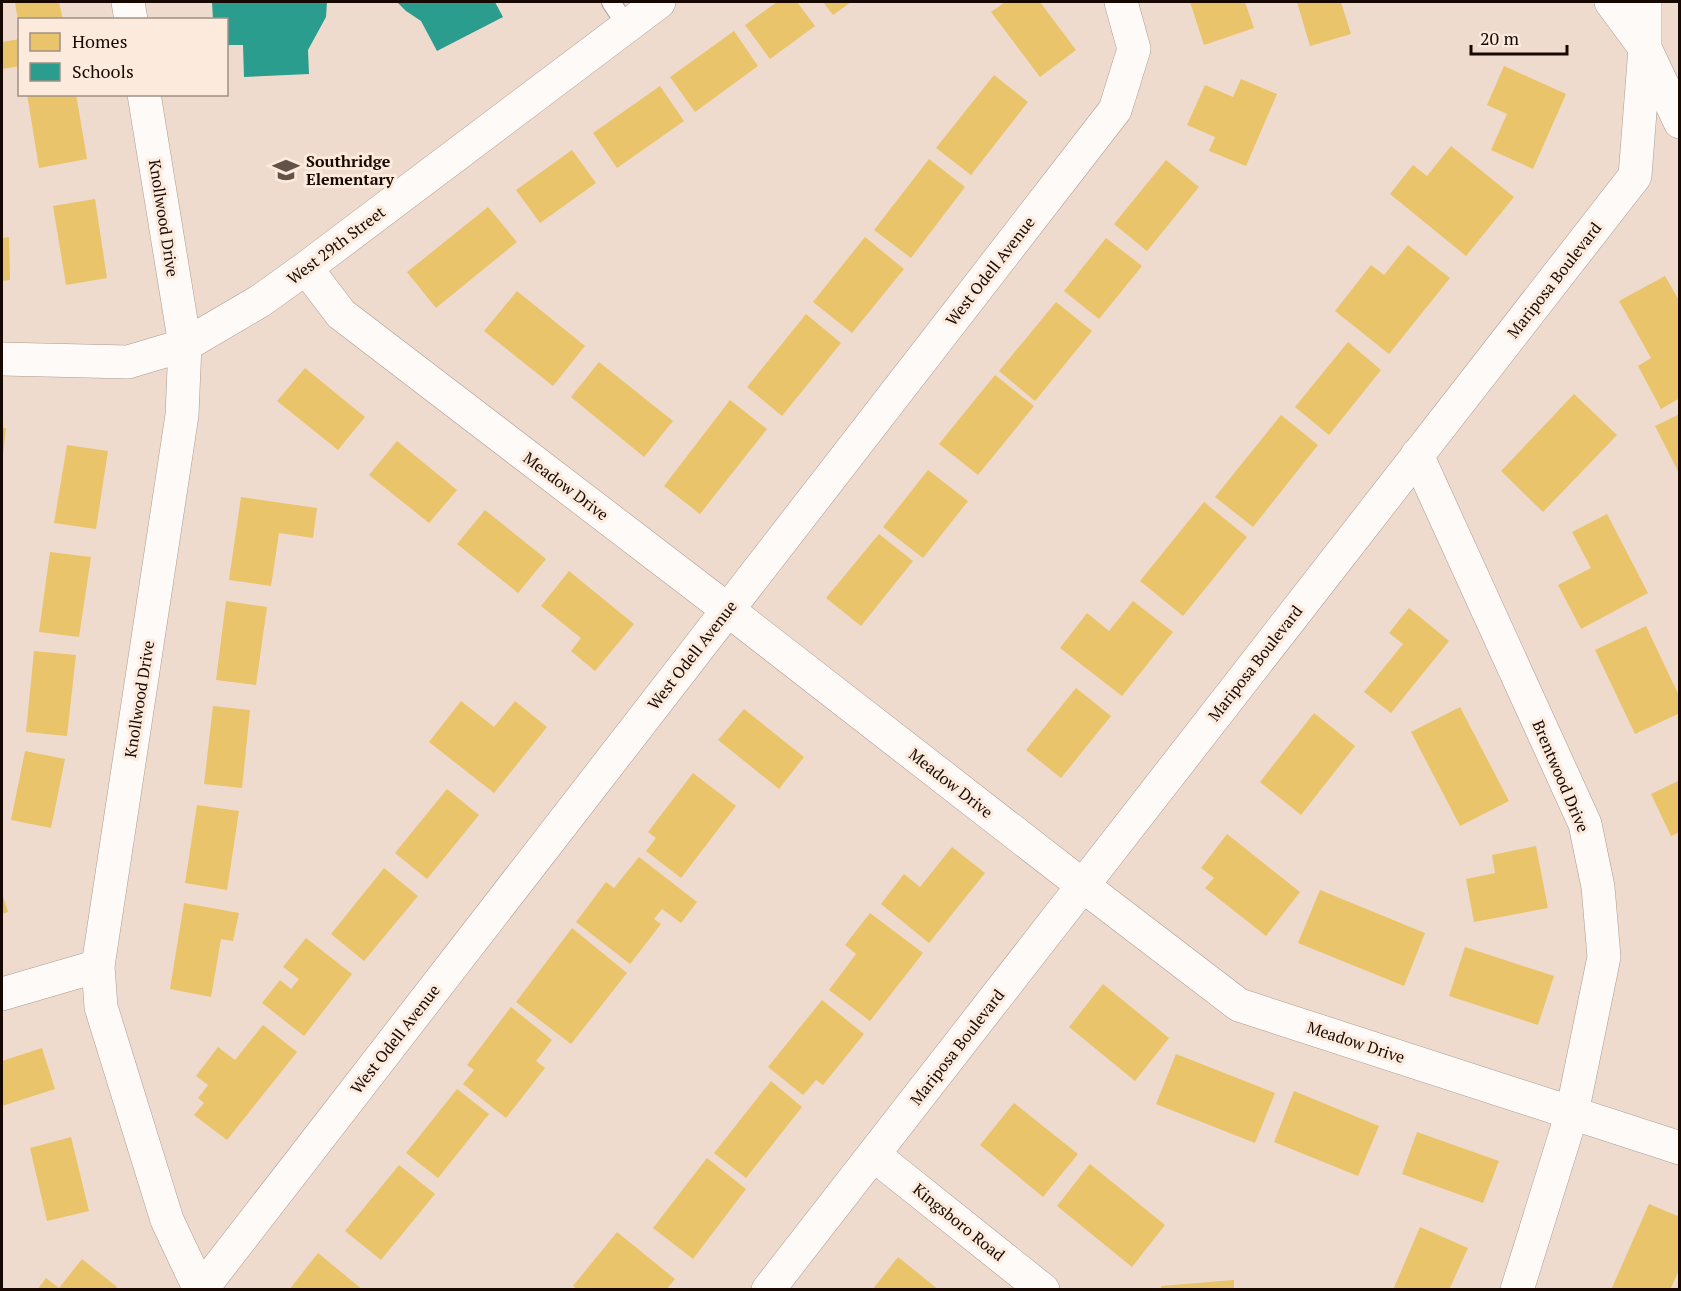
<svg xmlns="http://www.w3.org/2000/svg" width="1681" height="1291" font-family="'PT Serif',serif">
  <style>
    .homes { fill: #e9c46a }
    .schools { fill: #2a9d8f }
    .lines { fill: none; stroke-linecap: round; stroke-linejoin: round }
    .lane-casing { stroke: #ab9b8f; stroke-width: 20 }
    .street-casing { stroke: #ab9b8f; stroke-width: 34 }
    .lane { stroke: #fdfaf8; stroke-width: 18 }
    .street { stroke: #fdfaf8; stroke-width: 33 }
    .labels { text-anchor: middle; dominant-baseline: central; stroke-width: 6; stroke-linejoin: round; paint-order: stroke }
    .poi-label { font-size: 16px; font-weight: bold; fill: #170901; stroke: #fceadd; text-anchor: start }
    .street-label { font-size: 16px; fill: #170901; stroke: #fceadd }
  </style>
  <rect width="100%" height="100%" fill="#efdbcd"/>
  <path class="homes" d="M24,2H59L63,20H18L15,3Z
    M777,2H797L815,26L770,59L745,25Z
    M823,2H851L833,15Z
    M1005,2H1040L1076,50L1040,77L991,12Z
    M1190,2H1245L1254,28L1204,45Z
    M1297,2H1341L1351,34L1310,46Z
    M734,31L758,66L695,112L670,77Z
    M20,39V66L2,69V42Z
    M1504,66L1566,94L1533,169L1491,150L1507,114L1487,105Z
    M994,75L1028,102L971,175L936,148Z
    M1241,79L1277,94L1246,166L1209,151L1215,137L1187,125L1205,85L1233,97Z
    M660,86L684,121L617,168L593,133Z
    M27,94H76L87,159L39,168Z
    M1451,146L1514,197L1466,256L1390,194L1413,165L1427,176Z
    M572,150L596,183L540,223L516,190Z
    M929,159L965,187L911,258L874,230Z
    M1166,160L1199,187L1147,251L1114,224Z
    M95,199L107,278L66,285L53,206Z
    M488,207L517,242L436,308L407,272Z
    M9,237L10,280L2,281V238Z
    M865,237L904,269L852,333L813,302Z
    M1106,238L1142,266L1099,319L1064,291Z
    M1408,245L1450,278L1389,354L1335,311L1371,265L1384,275Z
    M1665,276L1680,302V398L1661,409L1638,366L1651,358L1619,301Z
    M517,291L585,346L553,386L484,331Z
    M1056,302L1092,331L1035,401L999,371Z
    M806,314L841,343L782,416L747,387Z
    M1348,342L1381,370L1329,435L1295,407Z
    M599,362L673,421L644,457L571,397Z
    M305,368L365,417L338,450L277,401Z
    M995,375L1034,406L978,475L939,444Z
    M1574,394L1617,435L1543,512L1501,471Z
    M730,400L767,429L700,514L664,486Z
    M1680,414V475L1655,426Z
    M1281,415L1318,445L1253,527L1215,497Z
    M2,428H6L3,455H2Z
    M397,441L457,490L429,523L369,475Z
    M67,445L108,451L96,529L54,523Z
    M928,470L968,501L923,558L883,527Z
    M241,497L317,508L313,538L279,533L271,586L229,580Z
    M1204,502L1247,537L1183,616L1140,581Z
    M485,510L546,559L518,593L457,544Z
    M1607,514L1648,593L1581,629L1558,585L1591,568L1572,532Z
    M879,534L913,561L861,626L826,598Z
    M50,552L91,557L79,637L39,632Z
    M569,571L634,624L595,671L571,651L581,638L541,606Z
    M226,601L267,607L256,685L216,680Z
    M1133,601L1173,632L1122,696L1060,648L1087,613L1109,631Z
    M1409,608L1449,641L1391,713L1364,692L1403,644L1389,633Z
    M1646,626L1680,698V713L1635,734L1595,650Z
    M34,651L76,655L67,736L26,732Z
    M1076,688L1111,716L1061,778L1026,750Z
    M461,701L494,727L515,701L547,727L494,793L429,742Z
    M213,706L250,710L242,788L204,784Z
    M1460,707L1509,801L1460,826L1411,732Z
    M744,709L804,757L779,789L718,740Z
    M1314,713L1355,746L1301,815L1260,782Z
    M25,751L65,759L51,828L11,820Z
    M693,773L736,806L681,878L646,851L656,838L648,832Z
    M1680,780V832L1671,836L1651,794Z
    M447,789L479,815L427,879L395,853Z
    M197,805L239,811L227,890L185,883Z
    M1227,834L1300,892L1266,936L1205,888L1214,878L1201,868Z
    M1536,846L1548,908L1474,922L1466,879L1495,873L1492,855Z
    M952,847L985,873L929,943L881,904L904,874L920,887Z
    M639,857L697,902L681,923L662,909L654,919L661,924L630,964L576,922L606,882L614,888Z
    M384,868L418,896L364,961L331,934Z
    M1320,890L1425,933L1404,986L1298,943Z
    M2,893L8,912L2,914Z
    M184,903L239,913L233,941L221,939L211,997L170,989Z
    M870,913L923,953L870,1021L829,990L856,954L845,945Z
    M572,928L627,973L571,1044L516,1002Z
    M306,938L352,974L304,1036L262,1003L280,980L291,989L299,979L283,967Z
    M1465,947L1554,976L1538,1025L1449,996Z
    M1103,984L1169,1038L1135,1081L1069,1027Z
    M822,1000L864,1034L823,1085L816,1080L803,1095L768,1067Z
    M511,1007L552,1040L536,1061L545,1068L506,1118L463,1084L474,1070L467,1065Z
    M263,1025L297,1052L227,1140L194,1115L204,1103L198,1098L208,1085L196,1076L218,1047L235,1060Z
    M42,1048L55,1089L2,1106V1061Z
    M1176,1054L1275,1093L1255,1143L1156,1104Z
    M771,1081L802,1107L746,1178L714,1153Z
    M457,1089L489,1114L438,1178L406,1153Z
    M1294,1091L1379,1126L1358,1176L1274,1142Z
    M1014,1103L1078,1154L1043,1197L980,1145Z
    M1417,1132L1499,1161L1483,1203L1402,1174Z
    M71,1137L89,1211L47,1221L30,1148Z
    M707,1158L746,1189L693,1259L653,1228Z
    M1090,1164L1165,1225L1132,1267L1057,1206Z
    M399,1165L435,1194L381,1260L345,1231Z
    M1649,1204L1680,1217V1268L1670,1290H1611Z
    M1420,1227L1468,1248L1449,1290H1393Z
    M617,1232L675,1279L666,1290H578L573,1286Z
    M318,1253L363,1290H289Z
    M898,1257L939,1290H872Z
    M82,1259L117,1287L115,1290H37L46,1278L59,1288Z
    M1234,1280V1290H1161V1286Z"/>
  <path class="schools" d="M212,2H327L326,17L308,50L309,74L244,77L243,45H226V20H213Z
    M397,2H495L503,17L437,51L421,21L406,11Z"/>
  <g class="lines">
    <g class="lane-casing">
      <path id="lane" d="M611,2L626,25"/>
    </g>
    <g class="street-casing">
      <path id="street" d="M128,2L131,20
        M1611,2L1645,48L1680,122
        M144,94L185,345L182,415L98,966L101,1007L167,1220L200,1290
        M306,268L341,314L728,610L1082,885L1239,1005L1680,1148
        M2,359L128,362L185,345L260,301L306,268L659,2
        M1417,455L1585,824L1598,887L1604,957L1572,1113L1517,1290
        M2,994L98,966
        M874,1155L1043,1290
        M201,1290L1115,110L1134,49L1121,2
        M768,1290L1635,176L1645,48V2"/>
    </g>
    <use href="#lane" class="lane"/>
    <use href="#street" class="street"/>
  </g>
  <defs>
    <g id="school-bare" transform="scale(2.07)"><path d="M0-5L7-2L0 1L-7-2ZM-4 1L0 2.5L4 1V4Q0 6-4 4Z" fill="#635248" stroke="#fceadd" stroke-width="2.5" paint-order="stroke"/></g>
  </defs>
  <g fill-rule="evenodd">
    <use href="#school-bare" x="286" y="170"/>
  </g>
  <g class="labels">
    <g class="poi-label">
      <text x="306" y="161">Southridge<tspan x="306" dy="18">Elementary</tspan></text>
    </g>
    <g class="street-label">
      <text transform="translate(164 218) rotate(81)">Knollwood Drive</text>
      <text transform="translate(336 245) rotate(-37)">West 29th Street</text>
      <text transform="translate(990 271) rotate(-52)">West Odell Avenue</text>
      <text transform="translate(1554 280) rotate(-52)">Mariposa Boulevard</text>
      <text transform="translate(566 486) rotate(37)">Meadow Drive</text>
      <text transform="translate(692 655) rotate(-52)">West Odell Avenue</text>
      <text transform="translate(1255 663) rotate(-52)">Mariposa Boulevard</text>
      <text transform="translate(139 699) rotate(-81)">Knollwood Drive</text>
      <text transform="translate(1561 776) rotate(67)">Brentwood Drive</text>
      <text transform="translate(951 783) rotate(38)">Meadow Drive</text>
      <text transform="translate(395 1039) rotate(-52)">West Odell Avenue</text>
      <text transform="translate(1356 1042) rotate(18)">Meadow Drive</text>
      <text transform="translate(957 1047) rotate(-52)">Mariposa Boulevard</text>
      <text transform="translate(959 1222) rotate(39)">Kingsboro Road</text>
    </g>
  </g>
  <rect width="1681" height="1291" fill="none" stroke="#170901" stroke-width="6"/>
  <rect x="18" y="18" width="210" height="78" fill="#fceadd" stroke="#a09085" stroke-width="1.5"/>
  <rect x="30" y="33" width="30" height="18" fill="#e9c46a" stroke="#a09085" stroke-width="1.5"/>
  <text x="72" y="48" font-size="18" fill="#170901">Homes</text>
  <rect x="30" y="63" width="30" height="18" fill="#2a9d8f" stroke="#a09085" stroke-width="1.5"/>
  <text x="72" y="78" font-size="18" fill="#170901">Schools</text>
  <path d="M1471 45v9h96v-9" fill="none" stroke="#170901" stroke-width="3"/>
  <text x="1480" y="45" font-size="18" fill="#170901" stroke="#fceadd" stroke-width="4.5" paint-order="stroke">20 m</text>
</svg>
